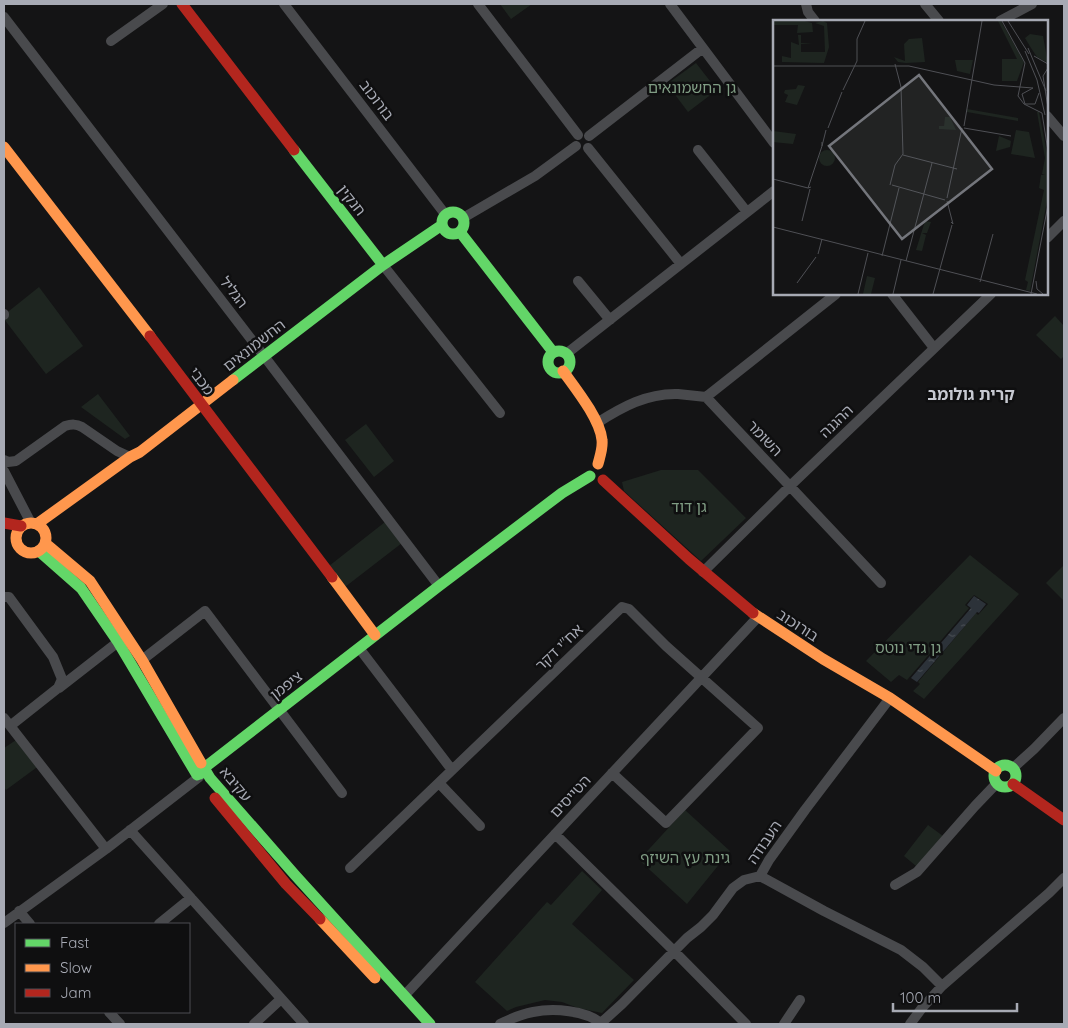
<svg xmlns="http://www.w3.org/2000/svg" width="1068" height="1028" font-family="Quicksand,'Noto Sans Hebrew',sans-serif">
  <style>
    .green { fill: #1e2520 }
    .water { fill: url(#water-ripples) }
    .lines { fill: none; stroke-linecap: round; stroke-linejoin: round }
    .street { stroke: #494a4d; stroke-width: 10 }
    .fast { stroke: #63d668; stroke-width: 11 }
    .slow { stroke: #ff974d; stroke-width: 11 }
    .jam { stroke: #b3261e; stroke-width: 11 }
    .labels { text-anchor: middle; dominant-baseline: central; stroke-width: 5; stroke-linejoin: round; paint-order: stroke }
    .park-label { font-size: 15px; fill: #809d84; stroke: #0f0f10 }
    .street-label { font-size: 15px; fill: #a7aab4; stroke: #0f0f10 }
    .neighbourhood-label { font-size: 16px; font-weight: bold; fill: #c7c9d1; stroke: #0f0f10 }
    .inset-road { fill: none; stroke: #4f5055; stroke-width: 1 }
    .view { fill: #74767c; fill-opacity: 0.15; stroke: #74767c; stroke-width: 2.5 }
    .inset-edge { fill: none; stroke: #a7aab4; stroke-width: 2.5 }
  </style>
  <defs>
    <pattern id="water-ripples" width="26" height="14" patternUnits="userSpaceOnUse" patternTransform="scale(1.25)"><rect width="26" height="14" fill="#2c3239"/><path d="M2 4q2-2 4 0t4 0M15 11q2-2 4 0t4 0" fill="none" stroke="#484d53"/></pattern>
  </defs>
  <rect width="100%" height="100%" fill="#141415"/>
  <path class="green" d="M500,4H532L511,19Z
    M696,63L717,90L688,112L667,84Z
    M39,287L83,346L46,374L4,319V315Z
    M1055,316L1064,326V356L1061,359L1036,335Z
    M98,394L130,436L125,439L81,407Z
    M366,424L394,461L374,477L345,440Z
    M661,470H698L746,518L701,561L624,491L622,482Z
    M385,522L402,543L345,587L329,566Z
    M970,555L1019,594L924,699L913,691L920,684L918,682L976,613L978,615L988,604L974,595L965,605L969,608L907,680L899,675L891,682L866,661Z
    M1064,565V601L1046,583Z
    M19,738L40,765L6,790L4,787V748Z
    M685,810L730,851L687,904L639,860Z
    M928,825L943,836L916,866L904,856Z
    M582,871L602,890L572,924L634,980L602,1013L578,1008L562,1002L545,1000L516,1007L507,1011L475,982L547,902L551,905Z"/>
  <path class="water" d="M974,596L986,604L979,613L977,612L917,682L911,678L971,608L967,605Z"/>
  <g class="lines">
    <path class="street" d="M284,4L445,214
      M478,4L578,135
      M670,4L774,143
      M806,4L808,12L815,21
      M925,4L939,21
      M4,17L264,356L439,586
      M1000,21L1032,4
      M111,41L163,4
      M1047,116L1064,136
      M589,136L703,48
      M588,148L681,264
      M698,150L747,212
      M463,218L535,176L576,146
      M1047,238L1064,221
      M383,265L500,413
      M578,281L610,320
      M892,294L934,348
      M4,314V315
      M566,354L774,191
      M706,397L836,294
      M597,423C622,407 647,393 678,394C687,395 696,396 706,397L881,583
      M4,460L8,462L16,461L65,426C72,424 76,424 82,427L117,451L130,457
      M4,471L31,523
      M703,572L790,486L991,294
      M4,597H9L53,657L62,679L58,688L10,726
      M359,648L452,770
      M142,660L205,611L342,793
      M59,688L118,642
      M4,718L106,849
      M1013,768L1034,749L1064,718
      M439,783L480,826
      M130,830L304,1024
      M555,834L674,951L746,1024
      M350,868L622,607L629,609L666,646L758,728L666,823L612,773
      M760,876L824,911L901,950L923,967L942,986
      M895,885L917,872L975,806L997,783
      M19,911L30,924
      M4,923L106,849L199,777
      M159,924L191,898
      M404,996L758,617
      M109,1012L120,1024
      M601,1023L622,1004L687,938L701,927L713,915L733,888L744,880L760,876L769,860L805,810L890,698
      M254,1024L281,999
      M500,1024C510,1019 522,1014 533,1012C553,1008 586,1010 602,1024
      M784,1024L800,1000
      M910,1024L922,1008L942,986L1049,893L1064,878"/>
    <path class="fast" d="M294,150L383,265
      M442 223a11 11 0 1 1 22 0a11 11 0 1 1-22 0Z
      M460,232L553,352
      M548 362a11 11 0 1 1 22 0a11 11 0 1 1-22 0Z
      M233,380L383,265L442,225
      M39,551L81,588L118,642L197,775
      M201,763L210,778L295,875L430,1024
      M994 776a11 11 0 1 1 22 0a11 11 0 1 1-22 0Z
      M200,774L204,768L439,586L562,493L590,476"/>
    <path class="slow" d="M4,147L150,336
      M563,371C576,389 600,419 602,440C603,448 600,456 598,464
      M16 538a15 15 0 1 1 30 0a15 15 0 1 1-30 0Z
      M37,524L130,457L140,452L233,380
      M45,543L90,581L142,660L201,763
      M332,577L375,635
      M753,613L823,659L890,698L996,771
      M320,919L375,978"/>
    <path class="jam" d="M182,4L294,150
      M150,336L332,577
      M603,480L689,559L753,613
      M4,523L21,526
      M1013,784L1064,820
      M215,798L286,884L320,919"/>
  </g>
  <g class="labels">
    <g class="park-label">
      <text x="692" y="87">גן החשמונאים</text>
      <text x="689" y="506">גן דוד</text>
      <text x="908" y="647">גן גדי נוטס</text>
      <text x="685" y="857">גינת עץ השיזף</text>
    </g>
    <g class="street-label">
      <text transform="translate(377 100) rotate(53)">בורוכוב</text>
      <text transform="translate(352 200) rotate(52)">חנקין</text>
      <text transform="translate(234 292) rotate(52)">הגליל</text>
      <text transform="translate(254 345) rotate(-38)">החשמונאים</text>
      <text transform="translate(202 381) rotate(53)">מכבי</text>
      <text transform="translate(836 421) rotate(-44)">ההגנה</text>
      <text transform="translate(765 438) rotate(46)">השומר</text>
      <text transform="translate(798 625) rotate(33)">בורוכוב</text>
      <text transform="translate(559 647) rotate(-44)">אח''י דקר</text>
      <text transform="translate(286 685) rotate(-38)">ציפמן</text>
      <text transform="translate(236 784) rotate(50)">עקיבא</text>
      <text transform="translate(570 796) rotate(-47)">הטייסים</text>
      <text transform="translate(764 842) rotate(-56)">העבודה</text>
    </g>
    <g class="neighbourhood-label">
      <text x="971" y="394">קרית גולומב</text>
    </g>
  </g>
  <g transform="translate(773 20)">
    <rect width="275" height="275" fill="#141415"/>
    <path d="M0,1H32L39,3L40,12L24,13L25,5H0ZM50,1L54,3L56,27L51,43L9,42V36L18,38V22L26,25L25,15H28V23H40L28,24V32H52L51,6L42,3ZM225,1H228L251,42L244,61H229V39H244ZM257,14L270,16L275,43L264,37L258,28L252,18ZM149,18L152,42L133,43L125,42L121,37L132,41L131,24L136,19ZM182,40H200L197,54L184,51ZM194,89L245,98V101L194,92ZM264,92H266L275,138V176L257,271L253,270L255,262L252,260L271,170L266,168L268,155H272L269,154L272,138ZM172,97H177L183,110L166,109V106H171ZM243,110L256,112L262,138L238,134ZM0,111L23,114L20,124L0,122ZM226,116L238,121L237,127L223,131ZM46 138a8 8 0 1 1 16 0a8 8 0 1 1-16 0ZM152,201L158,202L154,213H149L153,215L149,231L143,230ZM94,256L102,258L98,274H90Z" fill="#1e2520"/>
    <path d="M25,65L32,66L24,85L12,82L15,75L11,73L12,70L23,69Z" fill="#1e2520"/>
    <path class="inset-road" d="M229,1L252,43L245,76L251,84L269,93L275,131M235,1L256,34M255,28L273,71M252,31L264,60L272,95M261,36L275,44M122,44L128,67L130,134M0,46H136L221,65L260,68M275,48L270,56L275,88M260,68L249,74L252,84H262L266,73M70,70L84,41V19L92,1M191,106L209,1M55,108L69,72M191,108L238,116M49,122V126L53,110M130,135L184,149M0,159L35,168M117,165L122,145L130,134M119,165L172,180M38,167L35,168L49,126M174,178L189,108M174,181L180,204L178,202M29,201L37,169M0,207L264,274M45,234L49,219M109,236L126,168M133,241L159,143M263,261L264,269L270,274M207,262L220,214M24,263L43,237M85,274L95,233M120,274L128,240M160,274L179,205M258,274L275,185"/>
    <path class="view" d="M146,55L219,149L129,219L56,126Z"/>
    <rect width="275" height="275" class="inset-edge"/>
  </g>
  <rect width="1068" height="1028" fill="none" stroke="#a7aab4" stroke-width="10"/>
  <rect x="15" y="923" width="175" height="90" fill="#0f0f10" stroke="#4c4d52"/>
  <rect x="25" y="939" width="25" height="8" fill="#63d668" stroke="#4c4d52"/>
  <text x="60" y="948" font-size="15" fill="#a7aab4">Fast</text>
  <rect x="25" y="964" width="25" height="8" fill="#ff974d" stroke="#4c4d52"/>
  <text x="60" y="973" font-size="15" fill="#a7aab4">Slow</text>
  <rect x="25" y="989" width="25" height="8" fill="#b3261e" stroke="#4c4d52"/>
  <text x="60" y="998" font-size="15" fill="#a7aab4">Jam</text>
  <path d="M893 1003v8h124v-8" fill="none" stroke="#a7aab4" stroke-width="2.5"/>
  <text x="900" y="1003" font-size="15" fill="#a7aab4" stroke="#0f0f10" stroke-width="4" paint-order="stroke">100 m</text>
</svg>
